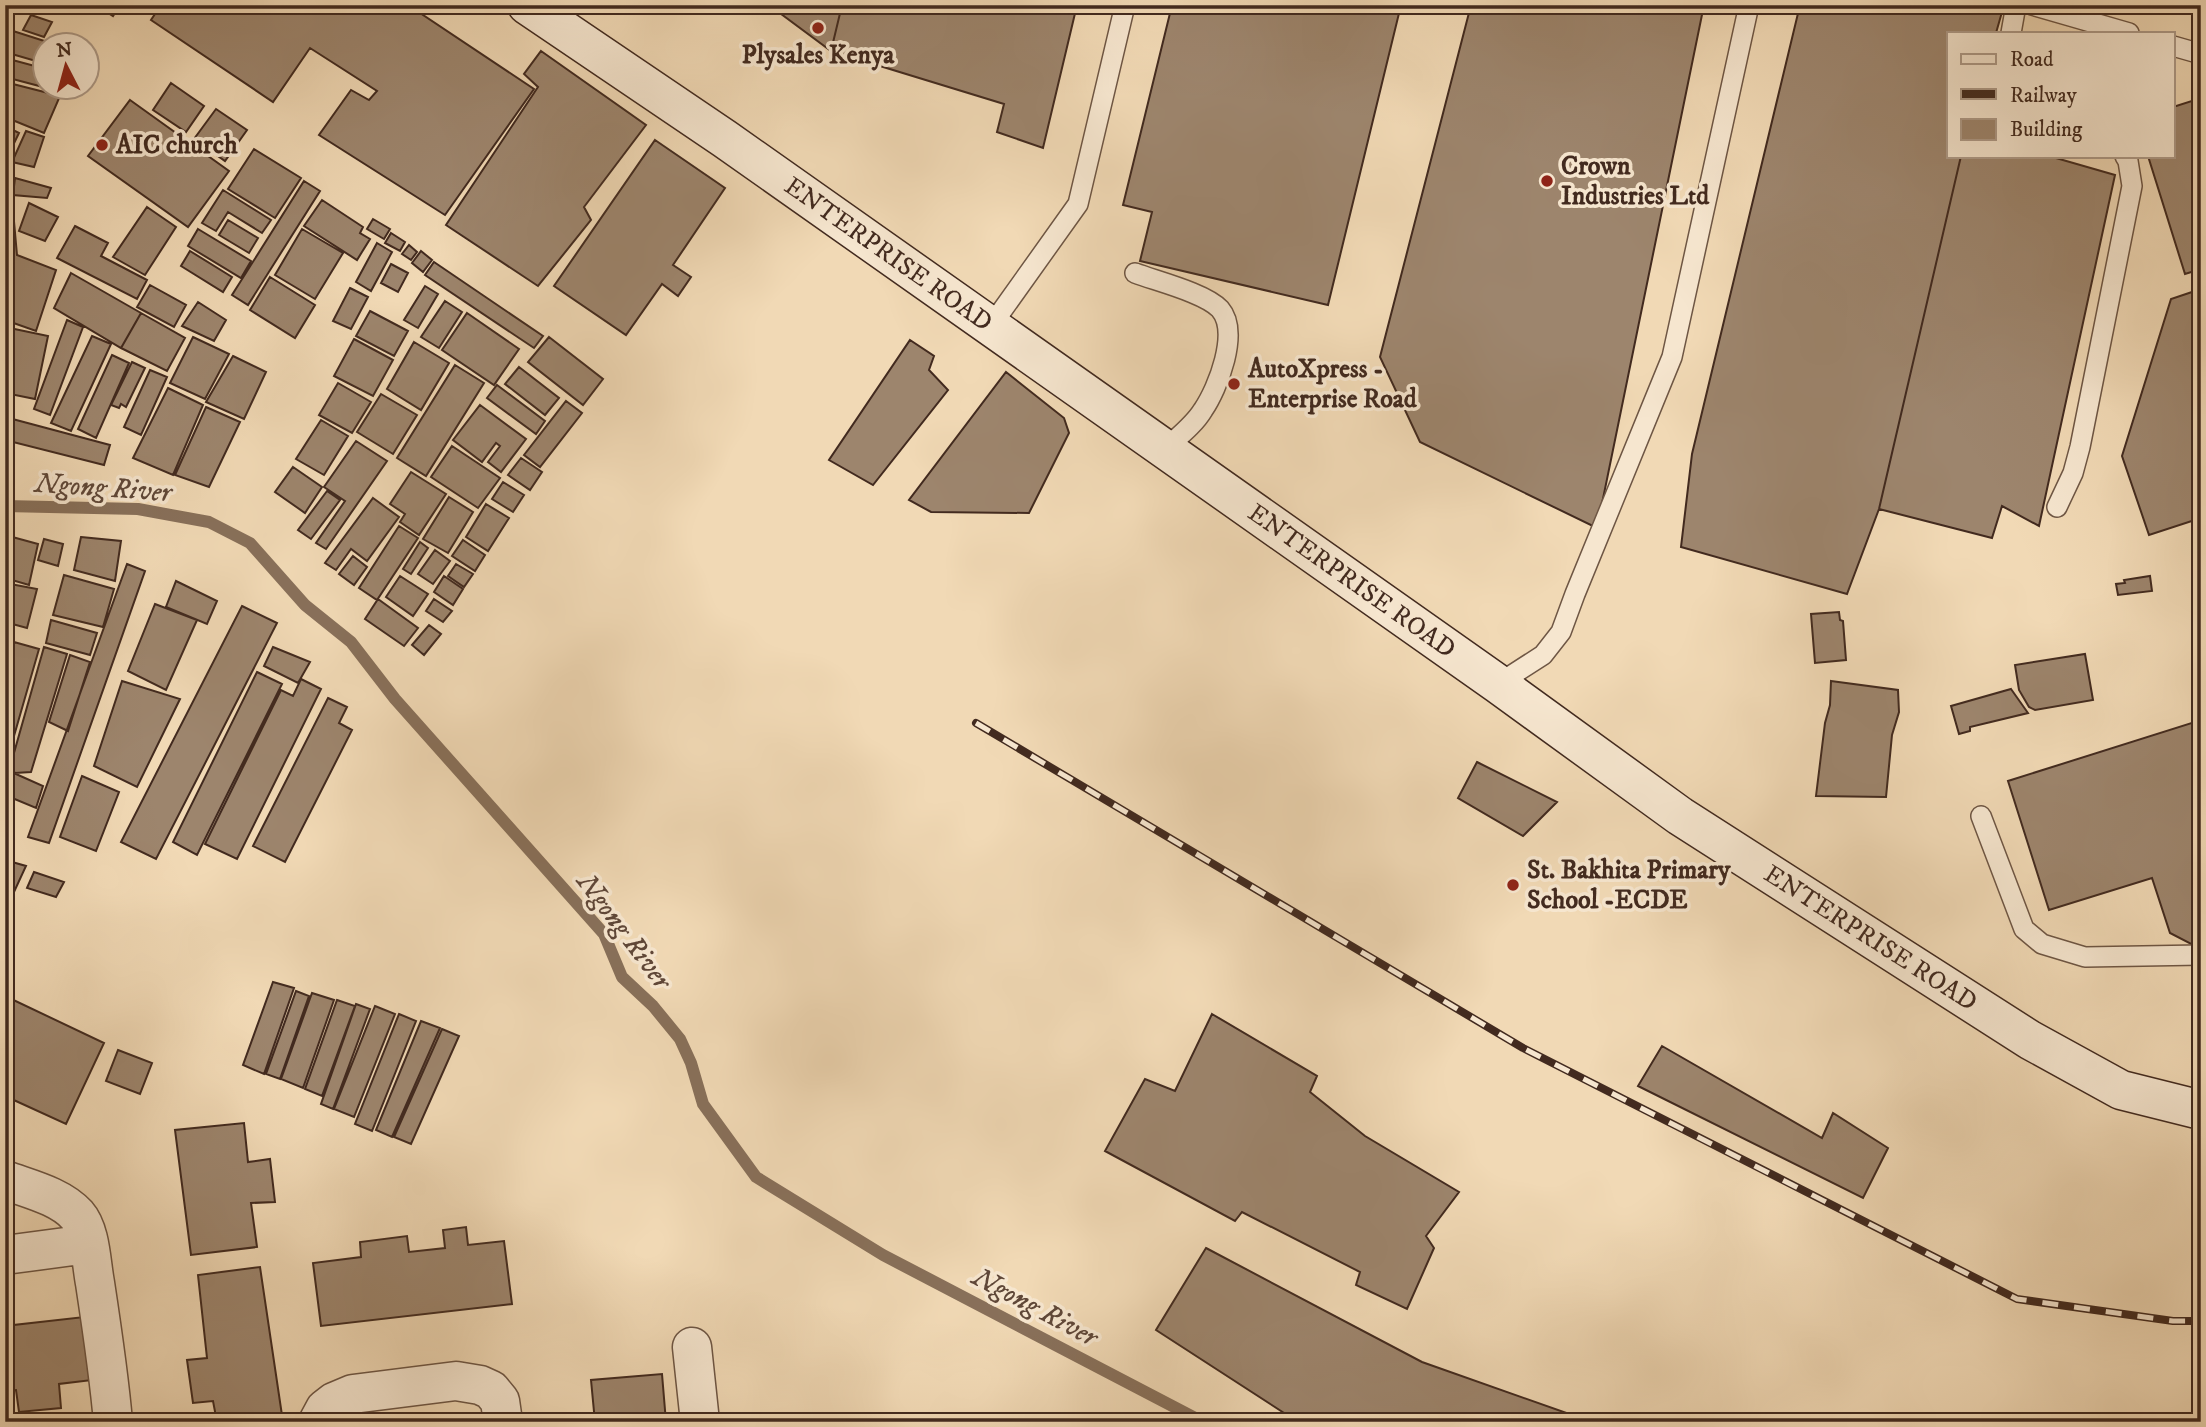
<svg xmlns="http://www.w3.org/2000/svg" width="2206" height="1427" font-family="'IM FELL DW Pica',serif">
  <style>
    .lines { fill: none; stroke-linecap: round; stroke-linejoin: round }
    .stream { stroke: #88705a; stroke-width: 12 }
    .building { fill: #9d856d; stroke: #422a1f; stroke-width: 2 }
    .service-casing { stroke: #6e5644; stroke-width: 22 }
    .minor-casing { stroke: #6e5644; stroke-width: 41 }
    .secondary-casing { stroke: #422a1f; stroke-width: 41 }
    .service { stroke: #f6e6cf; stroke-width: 19 }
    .minor { stroke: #f6e6cf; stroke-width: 38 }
    .secondary { stroke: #f6e6cf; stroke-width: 38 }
    .rail-casing { stroke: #422a1f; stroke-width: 8 }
    .rail { stroke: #f6e6cf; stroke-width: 5; stroke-dasharray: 16; stroke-linecap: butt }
    .poi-dot { fill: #8f2418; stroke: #f6e6cf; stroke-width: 2.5 }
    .labels { text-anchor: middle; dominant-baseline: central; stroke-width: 7; stroke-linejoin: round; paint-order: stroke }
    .poi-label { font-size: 26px; font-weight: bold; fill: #422a1f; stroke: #f6e6cf; text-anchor: start }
    .street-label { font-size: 26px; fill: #422a1f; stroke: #f6e6cf }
    .water-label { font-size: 28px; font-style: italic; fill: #5f4738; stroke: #f6e6cf }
  </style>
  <rect width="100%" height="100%" fill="#f1d9b5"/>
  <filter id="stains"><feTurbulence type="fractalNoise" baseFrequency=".00286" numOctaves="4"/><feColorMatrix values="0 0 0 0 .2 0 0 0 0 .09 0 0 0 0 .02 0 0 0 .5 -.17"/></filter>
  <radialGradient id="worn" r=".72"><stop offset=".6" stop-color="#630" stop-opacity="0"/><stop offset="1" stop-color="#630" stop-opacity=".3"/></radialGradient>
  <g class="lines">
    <path class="stream" d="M5,506L138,509L209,522L250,543L305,605L351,642L395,699L604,934L622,977L653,1006L680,1039L691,1063L703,1104L756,1177L883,1255L1203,1422"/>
  </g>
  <path class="building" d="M96,5H120L113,16Z
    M161,5H408L534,89L445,215L319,135L351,90L369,100L377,91L310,48L273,102L151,20Z
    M769,5H842L831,51Z
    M842,5H1077L1043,148L997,132L1004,104L831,51Z
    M1172,5H1401L1328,305L1140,261L1152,212L1123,205Z
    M1471,5H1704L1597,528L1420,442L1380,357Z
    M1800,5H2004L1996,33H1949V156H1961L1879,509L1847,594L1681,547L1692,454Z
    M31,15L52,22L44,37L23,30Z
    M13,31L60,46H46V64L5,52Z
    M541,51L646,125L584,207L591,220L538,286L446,225L538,87L524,74Z
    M5,58L46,69V88H64L62,92L5,77Z
    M5,82L60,96L44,133L5,117Z
    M171,83L204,106L186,132L153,110Z
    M2201,98V269L2185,274L2148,156H2173V107Z
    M130,100L229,171L188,227L88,156Z
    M216,109L247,130L225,161L194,139Z
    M5,126L19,133L5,162Z
    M26,131L44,137L34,167L12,162Z
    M655,140L725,188L673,265L691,277L678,296L662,284L626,335L554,286Z
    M254,149L301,178L275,218L228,189Z
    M1961,156H2049L2115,175L2039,526L2002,506L1992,538L1879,509Z
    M15,178L51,188L47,198L13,195Z
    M304,181L320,191L248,305L232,295Z
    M223,190L271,220L262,233L228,212L216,231L202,223Z
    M12,199L17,255L56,270L36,331L5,320V200Z
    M322,200L363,227L360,233L370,239L357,260L304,226Z
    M29,203L58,217L45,241L19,231Z
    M147,207L176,227L145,275L113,257Z
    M373,219L390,229L384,239L367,229Z
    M228,220L258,238L249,253L219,235Z
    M75,226L108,243L101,256L147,280L137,299L57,258Z
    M198,229L251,261L241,278L188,246Z
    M302,229L343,253L315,299L275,275Z
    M391,233L405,242L400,251L385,243Z
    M377,243L392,252L371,291L356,282Z
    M409,245L417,252L411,260L402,254Z
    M190,251L232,277L223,292L181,266Z
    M421,251L432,260L423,272L412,263Z
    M434,262L543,336L534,348L425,275Z
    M391,264L408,273L398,292L381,283Z
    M71,273L141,313L121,348L54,308Z
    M270,277L315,305L295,338L250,310Z
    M150,285L186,305L174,327L137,307Z
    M425,286L438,294L418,328L404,320Z
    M350,288L368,297L351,329L333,321Z
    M2201,289V518L2149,535L2122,456L2171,299Z
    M445,301L462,312L439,348L421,337Z
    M198,302L226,320L214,341L182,326Z
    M370,311L408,331L394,356L356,336Z
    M141,313L185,338L167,371L121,348Z
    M467,313L519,349L494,385L442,350Z
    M67,320L83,327L50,415L34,409Z
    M5,327L48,336L35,399L5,393Z
    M92,336L111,344L71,431L51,423Z
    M193,337L229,354L205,399L170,383Z
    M549,337L603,379L583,405L528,362Z
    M354,339L393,360L373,396L334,376Z
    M910,340L934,356L929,370L948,390L873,485L829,460Z
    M414,342L449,363L421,410L387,389Z
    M112,355L129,363L96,438L78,429Z
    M233,356L266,372L244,419L206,402Z
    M132,362L145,368L126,407L121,404L119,408L111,405Z
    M455,365L484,383L426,476L397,458Z
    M519,367L559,398L545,415L505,384Z
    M150,370L167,377L141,435L124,427Z
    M1006,372L1064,418L1069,433L1029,513L931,512L909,500Z
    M338,383L371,402L352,433L319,415Z
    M497,385L545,421L536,434L487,398Z
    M168,388L203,405L173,475L133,458Z
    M381,394L417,415L393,454L357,432Z
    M566,401L582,413L540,467L524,455Z
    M480,405L526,439L501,472L488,462L500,446L496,443L482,462L453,440Z
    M206,407L240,422L209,487L175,475Z
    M5,417L110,445L104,465L5,440Z
    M321,420L348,436L324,475L296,459Z
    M356,441L387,461L326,549L316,543L345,501L324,487Z
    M452,446L500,478L478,508L431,477Z
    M521,458L542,472L530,490L508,475Z
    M293,467L322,487L305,513L275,492Z
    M411,472L446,494L419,535L400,522L405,514L390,504Z
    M503,482L524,495L513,512L492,499Z
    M327,491L340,500L311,539L298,530Z
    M449,497L473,512L448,553L423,539Z
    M373,498L399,517L367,561L351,549L336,570L325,563Z
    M486,504L509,518L488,551L466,537Z
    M399,526L418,538L377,600L359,588Z
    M5,535L38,544L29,585L5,578Z
    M81,537L121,541L115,581L74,570Z
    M44,539L63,544L58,566L38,560Z
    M463,540L485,555L475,571L452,556Z
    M420,542L428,548L411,574L403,569Z
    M435,550L450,561L433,584L418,574Z
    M353,556L367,567L354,585L339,574Z
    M127,564L145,571L49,843L28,837Z
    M456,564L473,574L464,587L448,576Z
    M64,575L114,589L103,627L53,615Z
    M400,576L428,594L413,616L386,597Z
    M444,576L463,589L453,605L434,592Z
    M2150,576L2152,591L2118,595L2116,584L2125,583L2124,580Z
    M176,581L217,601L207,624L166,607Z
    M5,583L37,589L27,628L5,622Z
    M378,599L418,628L404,646L365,619Z
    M434,599L452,611L443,622L426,611Z
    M155,604L197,620L166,690L128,671Z
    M242,606L277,623L156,859L121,842Z
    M1839,612L1840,620L1843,621L1846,660L1815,663L1811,614Z
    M51,620L97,633L90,655L46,643Z
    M429,625L441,634L424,655L412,645Z
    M14,642L39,649L10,750L5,748V671Z
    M44,647L67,654L31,772L15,773L10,767Z
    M273,647L310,662L298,683L264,666Z
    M2085,654L2093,700L2035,710L2029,707L2019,690L2015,665Z
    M70,655L90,662L68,731L49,722Z
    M257,672L282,684L197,855L173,842Z
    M301,679L321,689L237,859L205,844L281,690L293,696Z
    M122,681L180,699L137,787L94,766Z
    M1831,681L1898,690L1899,712L1892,735L1886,797L1816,796L1825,723L1830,705Z
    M2011,689L2028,713L1970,727V731L1959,734L1951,706Z
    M328,698L347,707L339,723L352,730L285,862L253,846Z
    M2201,720V944L2195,946L2170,933L2152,878L2049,910L2008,781Z
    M1477,762L1557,802L1523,836L1458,798Z
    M7,770L43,786L36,808L5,795V774Z
    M82,776L119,792L96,851L60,837Z
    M5,860L26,866L14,892L5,889Z
    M34,872L64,882L56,897L27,888Z
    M273,982L294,988L264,1074L243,1065Z
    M296,991L309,996L280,1079L266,1074Z
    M312,993L334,1000L303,1088L281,1079Z
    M5,996L104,1043L66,1124L5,1096Z
    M337,1000L355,1006L322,1096L305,1089Z
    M356,1004L370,1009L333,1109L321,1104Z
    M375,1006L395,1014L354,1117L334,1109Z
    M399,1014L416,1021L372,1131L355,1124Z
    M1212,1014L1317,1076L1310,1092L1365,1136L1459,1192L1426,1236L1434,1248L1407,1309L1356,1285L1360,1272L1242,1212L1235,1221L1105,1151L1145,1079L1175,1091Z
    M421,1021L440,1028L392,1137L376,1130Z
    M442,1029L459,1036L411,1144L394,1137Z
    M1662,1046L1822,1138L1833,1113L1888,1148L1863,1198L1638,1086Z
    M118,1050L152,1063L140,1094L106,1081Z
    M244,1123L248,1162L270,1159L275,1202L251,1203L257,1247L191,1255L175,1130Z
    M466,1227L468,1245L504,1241L512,1304L321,1326L313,1263L361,1257L360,1242L407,1236L409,1252L445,1248L443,1230Z
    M1206,1248L1422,1362L1592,1422H1298L1156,1330Z
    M260,1267L283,1422H217L213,1401L193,1403L187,1360L207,1358L198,1275Z
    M93,1316L101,1379L59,1384L61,1408L19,1412L16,1390L5,1391V1326Z
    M662,1374L666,1422H595L591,1380Z"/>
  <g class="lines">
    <g class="service-casing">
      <path id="service" d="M2032,5L2129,33
        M2011,33L2016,5
        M2173,46L2201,54
        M1135,273C1156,281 1205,293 1220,309C1240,332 1218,388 1203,410C1194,425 1178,437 1165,449
        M991,326L1078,204L1125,5
        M2057,507L2073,473L2080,447L2132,186L2128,161L2125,156
        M1498,684L1543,655L1561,632L1575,594L1672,357L1749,5
        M1981,816L2024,929L2042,944L2085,957L2201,955"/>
    </g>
    <g class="minor-casing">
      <path id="minor" d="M5,1180C29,1189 60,1196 77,1215C91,1231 91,1262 95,1283C102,1329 109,1375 113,1422
        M5,1255L88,1244
        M692,1347L700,1422
        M318,1422L325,1409L334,1402L353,1394L456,1381L480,1385L491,1390L500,1401L503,1422"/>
    </g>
    <g class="secondary-casing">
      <g id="secondary">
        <path id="s1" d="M527,5L725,139L1498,684L1680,816L2030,1040L2121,1090L2201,1110"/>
      </g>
    </g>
    <use href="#service" class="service"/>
    <use href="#minor" class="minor"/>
    <use href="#secondary" class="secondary"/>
    <g class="rail-casing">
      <path id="rail" d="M976,723L1523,1048L2017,1299L2173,1321H2201"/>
    </g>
    <use href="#rail" class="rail"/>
  </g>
  <g class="poi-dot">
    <circle cx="818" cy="28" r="7"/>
    <circle cx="102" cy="145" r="7"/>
    <circle cx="1547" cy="181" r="7"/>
    <circle cx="1234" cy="384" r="7"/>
    <circle cx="1513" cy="885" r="7"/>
  </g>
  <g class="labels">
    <g class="poi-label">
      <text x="818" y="55" text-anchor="middle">Plysales Kenya</text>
      <text x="116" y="145">AIC church</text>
      <text x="1561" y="166">Crown<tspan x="1561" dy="30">Industries Ltd</tspan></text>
      <text x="1248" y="369">AutoXpress -<tspan x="1248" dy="30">Enterprise Road</tspan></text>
      <text x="1527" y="870">St. Bakhita Primary<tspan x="1527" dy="30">School -ECDE</tspan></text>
    </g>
    <g class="street-label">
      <text stroke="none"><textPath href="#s1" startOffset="439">ENTERPRISE ROAD</textPath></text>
      <text stroke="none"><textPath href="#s1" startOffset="1006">ENTERPRISE ROAD</textPath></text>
      <text stroke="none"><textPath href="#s1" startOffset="1636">ENTERPRISE ROAD</textPath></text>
    </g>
    <g class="water-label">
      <text transform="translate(103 488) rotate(4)">Ngong River</text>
      <text transform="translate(624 931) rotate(53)">Ngong River</text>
      <text transform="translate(1035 1307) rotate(28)">Ngong River</text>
    </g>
  </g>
  <rect width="2206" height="1427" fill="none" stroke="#f1d9b5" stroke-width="28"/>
  <rect x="7" y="7" width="2192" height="1413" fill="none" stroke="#422a1f" stroke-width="3.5"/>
  <rect x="14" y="14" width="2178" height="1399" fill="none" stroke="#422a1f" stroke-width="2"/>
  <rect x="1947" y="32" width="228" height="126" fill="#f6e6cf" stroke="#ae9b89" stroke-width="2"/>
  <rect x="1961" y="54" width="35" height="10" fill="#f6e6cf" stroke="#ae9b89" stroke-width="2"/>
  <text x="2010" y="66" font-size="21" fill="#422a1f">Road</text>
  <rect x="1961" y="89" width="35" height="10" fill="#422a1f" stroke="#ae9b89" stroke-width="2"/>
  <text x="2010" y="102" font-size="21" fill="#422a1f">Railway</text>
  <rect x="1961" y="119" width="35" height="21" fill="#9d856d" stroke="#ae9b89" stroke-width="2"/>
  <text x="2010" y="136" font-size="21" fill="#422a1f">Building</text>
  <g transform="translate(66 66) rotate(354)"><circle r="33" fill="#f6e6cf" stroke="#ae9b89" stroke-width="2"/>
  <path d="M0-5L12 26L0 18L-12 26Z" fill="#8f2418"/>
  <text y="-10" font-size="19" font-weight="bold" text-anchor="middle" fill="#422a1f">N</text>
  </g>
  <rect width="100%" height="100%" filter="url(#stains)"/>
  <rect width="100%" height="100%" fill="url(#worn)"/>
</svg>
